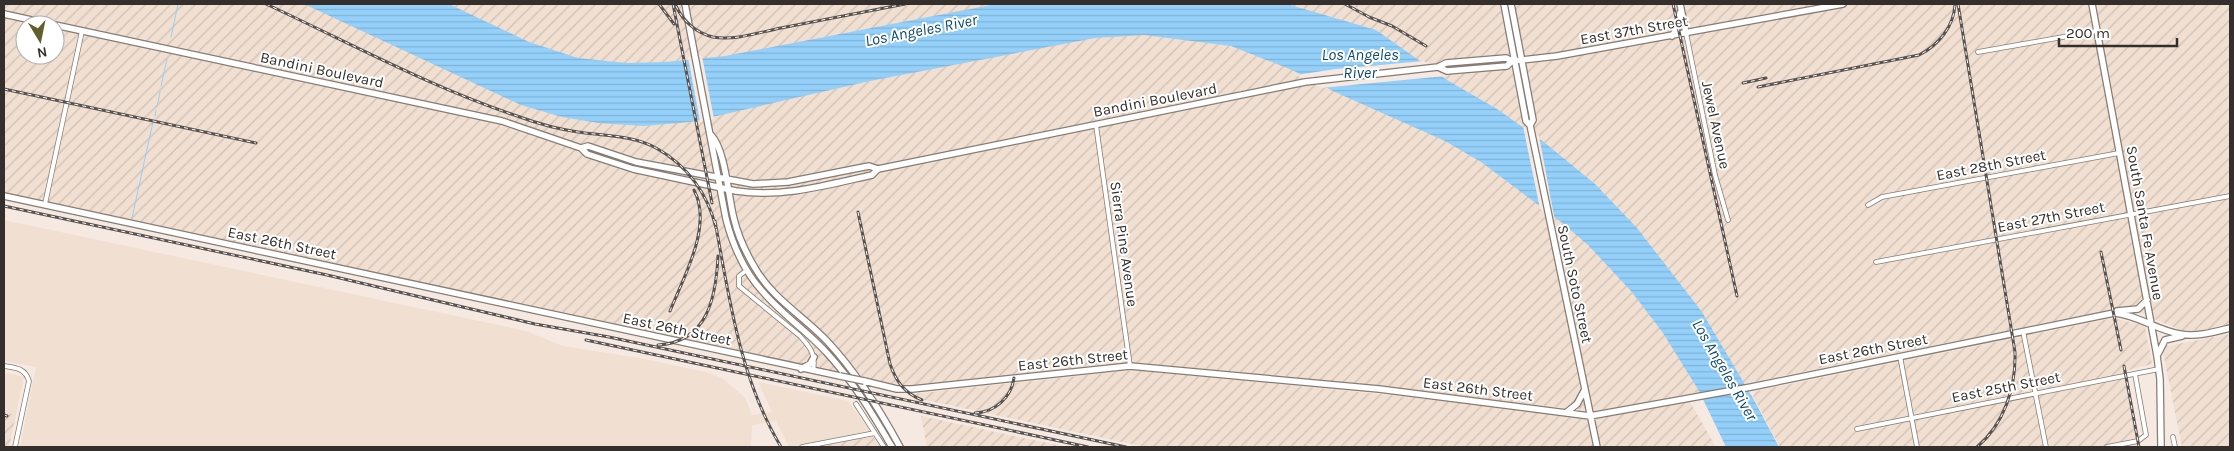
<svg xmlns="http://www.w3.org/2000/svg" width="2234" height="451" font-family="Karla,sans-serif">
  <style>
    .built { fill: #f1dfd1 }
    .industrial { fill: url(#industrial-furrows); fill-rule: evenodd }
    .water { fill: url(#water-rules) }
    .pier { fill: #f5e9e1 }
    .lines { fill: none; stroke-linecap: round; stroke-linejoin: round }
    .stream { stroke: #94d0fa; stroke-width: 1 }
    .street-casing { stroke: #867c74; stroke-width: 5.5 }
    .secondary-casing { stroke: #867c74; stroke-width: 8 }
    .street { stroke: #fff; stroke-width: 4 }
    .secondary { stroke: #fff; stroke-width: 5.5 }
    .rail-casing { stroke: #59534f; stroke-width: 3 }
    .rail { stroke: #fff; stroke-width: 1; stroke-dasharray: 4; stroke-linecap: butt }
    .secondary-bridge-casing { stroke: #867c74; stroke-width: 8; stroke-linecap: butt }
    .secondary-bridge { stroke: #fff; stroke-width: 5.5 }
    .labels { text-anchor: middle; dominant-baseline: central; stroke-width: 4; stroke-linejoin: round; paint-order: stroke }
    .street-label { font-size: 15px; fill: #342f2c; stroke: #fff }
    .water-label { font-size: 16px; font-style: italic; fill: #0d4a6c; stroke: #fff }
  </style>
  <defs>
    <pattern id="industrial-furrows" width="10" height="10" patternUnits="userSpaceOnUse" patternTransform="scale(1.25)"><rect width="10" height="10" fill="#f1dfd1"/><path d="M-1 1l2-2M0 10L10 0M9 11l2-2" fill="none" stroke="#cfc0b4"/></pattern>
    <pattern id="water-rules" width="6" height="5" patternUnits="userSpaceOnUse" patternTransform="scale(1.25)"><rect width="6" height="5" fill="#94d0fa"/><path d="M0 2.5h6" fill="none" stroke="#80b3d6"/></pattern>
  </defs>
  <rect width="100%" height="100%" fill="#f5e9e1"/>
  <path class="built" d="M4,220L526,331L563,346L639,358L706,372L722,378L734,388L745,398L752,415L772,412L758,382L848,401L870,431L789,447L776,421L752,425L751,447H20L36,367L4,361Z
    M4,372L24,377L16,415L4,412Z"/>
  <path class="industrial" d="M4,4H2230V325L2202,331L2181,330L2132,310H2110L1762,380L1596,411L1135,364H1106L907,386L892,384L4,195ZM25,25H55V55H25Z
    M2113,318L2145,326L2152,364L2124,371L2138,447H1780L1753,396L1756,391Z
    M2230,334V447H2182L2162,347Z
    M1134,370L1450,401L1595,419L1690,402L1716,447H1146L925,400L913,394Z
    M4,412L16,415L9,447H4Z
    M921,416L1066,447H927Z
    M873,436L880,447H817Z"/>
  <path class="water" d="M304,4H449L529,42L578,58L626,63L667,62L725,56L996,4H1287L1376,30L1447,80L1497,109L1545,143L1595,184L1637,228L1702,312L1754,400L1779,447H1726L1699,391L1663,333L1631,291L1588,245L1561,222L1481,162L1445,141L1335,92L1292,70L1231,46L1144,35L1095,38L870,81L690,122L644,126L598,123L562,117L521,105Z"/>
  <path class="pier" d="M702,56L714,119L700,122L688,57Z
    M1424,61L1445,76L1321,88L1296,75L1336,69Z
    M1523,126L1539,136L1555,221L1540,209Z"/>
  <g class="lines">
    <path class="stream" d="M171,37L178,4
      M161,86L167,59
      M157,107L160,92
      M155,116L156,110
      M132,218L153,122"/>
    <g class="street-casing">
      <path id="street" d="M1686,33L1715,175L1728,220
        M1978,52L2097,31
        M1096,125L1130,366
        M45,204L82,31
        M1868,205L1882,197L2119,153
        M1876,262L2230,196
        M747,270L739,276V286L800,336C811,348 816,355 813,371
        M2023,331L2046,447
        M1900,356L1917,447
        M4,366C16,368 25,368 29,381L15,447
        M856,404L884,447
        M1857,429L2159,369
        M2173,437L2175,447
        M802,447L875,433
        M2107,447L2138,441L2146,435L2135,374"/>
    </g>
    <g class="secondary-casing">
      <path id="secondary" d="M685,4L726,219C733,246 745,273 764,293C783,315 808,332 827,353C853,381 873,415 892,447
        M1504,4L1526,121L1530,125
        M1511,4L1533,120L1530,125L1597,447
        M1680,4L1686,33
        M2092,4L2157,356L2160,379L2161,447
        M4,14L54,25
        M55,25L502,121L581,148L587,154L633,169L736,191C782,198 827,185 872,175L878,169
        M1672,36L1678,27L1680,13
        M1438,67L1447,71L1507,66L1512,61
        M711,135C726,151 728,197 734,219C738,236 746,253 755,268C772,298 803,316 827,341C856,372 880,410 900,447
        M581,148L588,146L636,162L753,184L788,182L869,166L878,169L1305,82L1438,67L1446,63L1506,58L1512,61L1557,56L1843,4
        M4,196L840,376
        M2117,311L2138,309L2147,300
        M2158,354L2165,340L2182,336
        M801,369L810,364L814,357
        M864,381L897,389H912L1130,366L1379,389L1590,416L1751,387L2114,313C2138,315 2156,330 2180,334C2197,337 2214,332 2230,328
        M1567,412L1577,404L1584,391"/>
    </g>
    <use href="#street" class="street"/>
    <use href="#secondary" class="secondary"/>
    <g class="rail-casing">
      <path id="rail" d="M266,4C350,43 432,88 520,117C539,124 558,129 578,132C604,136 633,135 656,148C687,165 708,194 716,228
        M659,4L674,24
        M673,4L712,203
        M1345,4L1369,17L1392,26L1426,46
        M1673,4L1737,296
        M1958,4L2015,352C2016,388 2004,424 1977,447
        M676,6C683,21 696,33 713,37C735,41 760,32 781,28C822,20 864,12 905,4
        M1743,83L1766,78
        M1758,87L1919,55C1939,45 1954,26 1955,4
        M4,89L256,143
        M4,206L327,275L535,324L609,337L1126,447
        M858,212L890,364C896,381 904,393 922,400
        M715,221C729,297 740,379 781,447
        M2101,252L2121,350
        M670,311C684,276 713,226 694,190
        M586,340L1088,447
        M658,345C708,342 716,297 718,256
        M2124,366L2139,447
        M975,413C995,412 1011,398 1014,378
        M4,415L7,416"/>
    </g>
    <use href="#rail" class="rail"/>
    <g class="secondary-bridge-casing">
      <path id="secondary-bridge" d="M840,376L864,381"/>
    </g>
    <use href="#secondary-bridge" class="secondary-bridge"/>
  </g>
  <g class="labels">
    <g class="street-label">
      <text transform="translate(1634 30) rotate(-10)">East 37th Street</text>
      <text transform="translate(322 70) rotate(12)">Bandini Boulevard</text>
      <text transform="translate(1155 100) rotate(-11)">Bandini Boulevard</text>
      <text transform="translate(1716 125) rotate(78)">Jewel Avenue</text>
      <text transform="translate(1991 165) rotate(-11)">East 28th Street</text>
      <text transform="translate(2051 217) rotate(-11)">East 27th Street</text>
      <text transform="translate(2145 223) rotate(80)">South Santa Fe Avenue</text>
      <text transform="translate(282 243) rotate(12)">East 26th Street</text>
      <text transform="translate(1124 244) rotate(82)">Sierra Pine Avenue</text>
      <text transform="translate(1575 284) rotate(78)">South Soto Street</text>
      <text transform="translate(677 329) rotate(12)">East 26th Street</text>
      <text transform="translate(1873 349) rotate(-11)">East 26th Street</text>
      <text transform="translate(1073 360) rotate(-6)">East 26th Street</text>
      <text transform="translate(2006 387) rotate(-11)">East 25th Street</text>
      <text transform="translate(1478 389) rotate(7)">East 26th Street</text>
    </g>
    <g class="water-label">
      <text transform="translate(921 30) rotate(-11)">Los Angeles River</text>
      <text x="1360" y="54">Los Angeles<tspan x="1360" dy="18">River</tspan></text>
      <text transform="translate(1725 370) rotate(60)">Los Angeles River</text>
    </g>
  </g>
  <rect width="2234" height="451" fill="none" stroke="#342f2c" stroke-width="10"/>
  <g transform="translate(40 40) rotate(170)"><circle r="24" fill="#ffffff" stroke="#aeacab"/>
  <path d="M0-4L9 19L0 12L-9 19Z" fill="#615f2c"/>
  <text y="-8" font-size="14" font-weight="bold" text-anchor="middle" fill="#342f2c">N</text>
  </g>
  <path d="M2059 38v8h118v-8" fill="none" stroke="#342f2c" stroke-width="2.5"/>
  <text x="2066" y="38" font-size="15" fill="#342f2c" stroke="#ffffff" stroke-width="4" paint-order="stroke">200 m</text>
</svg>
